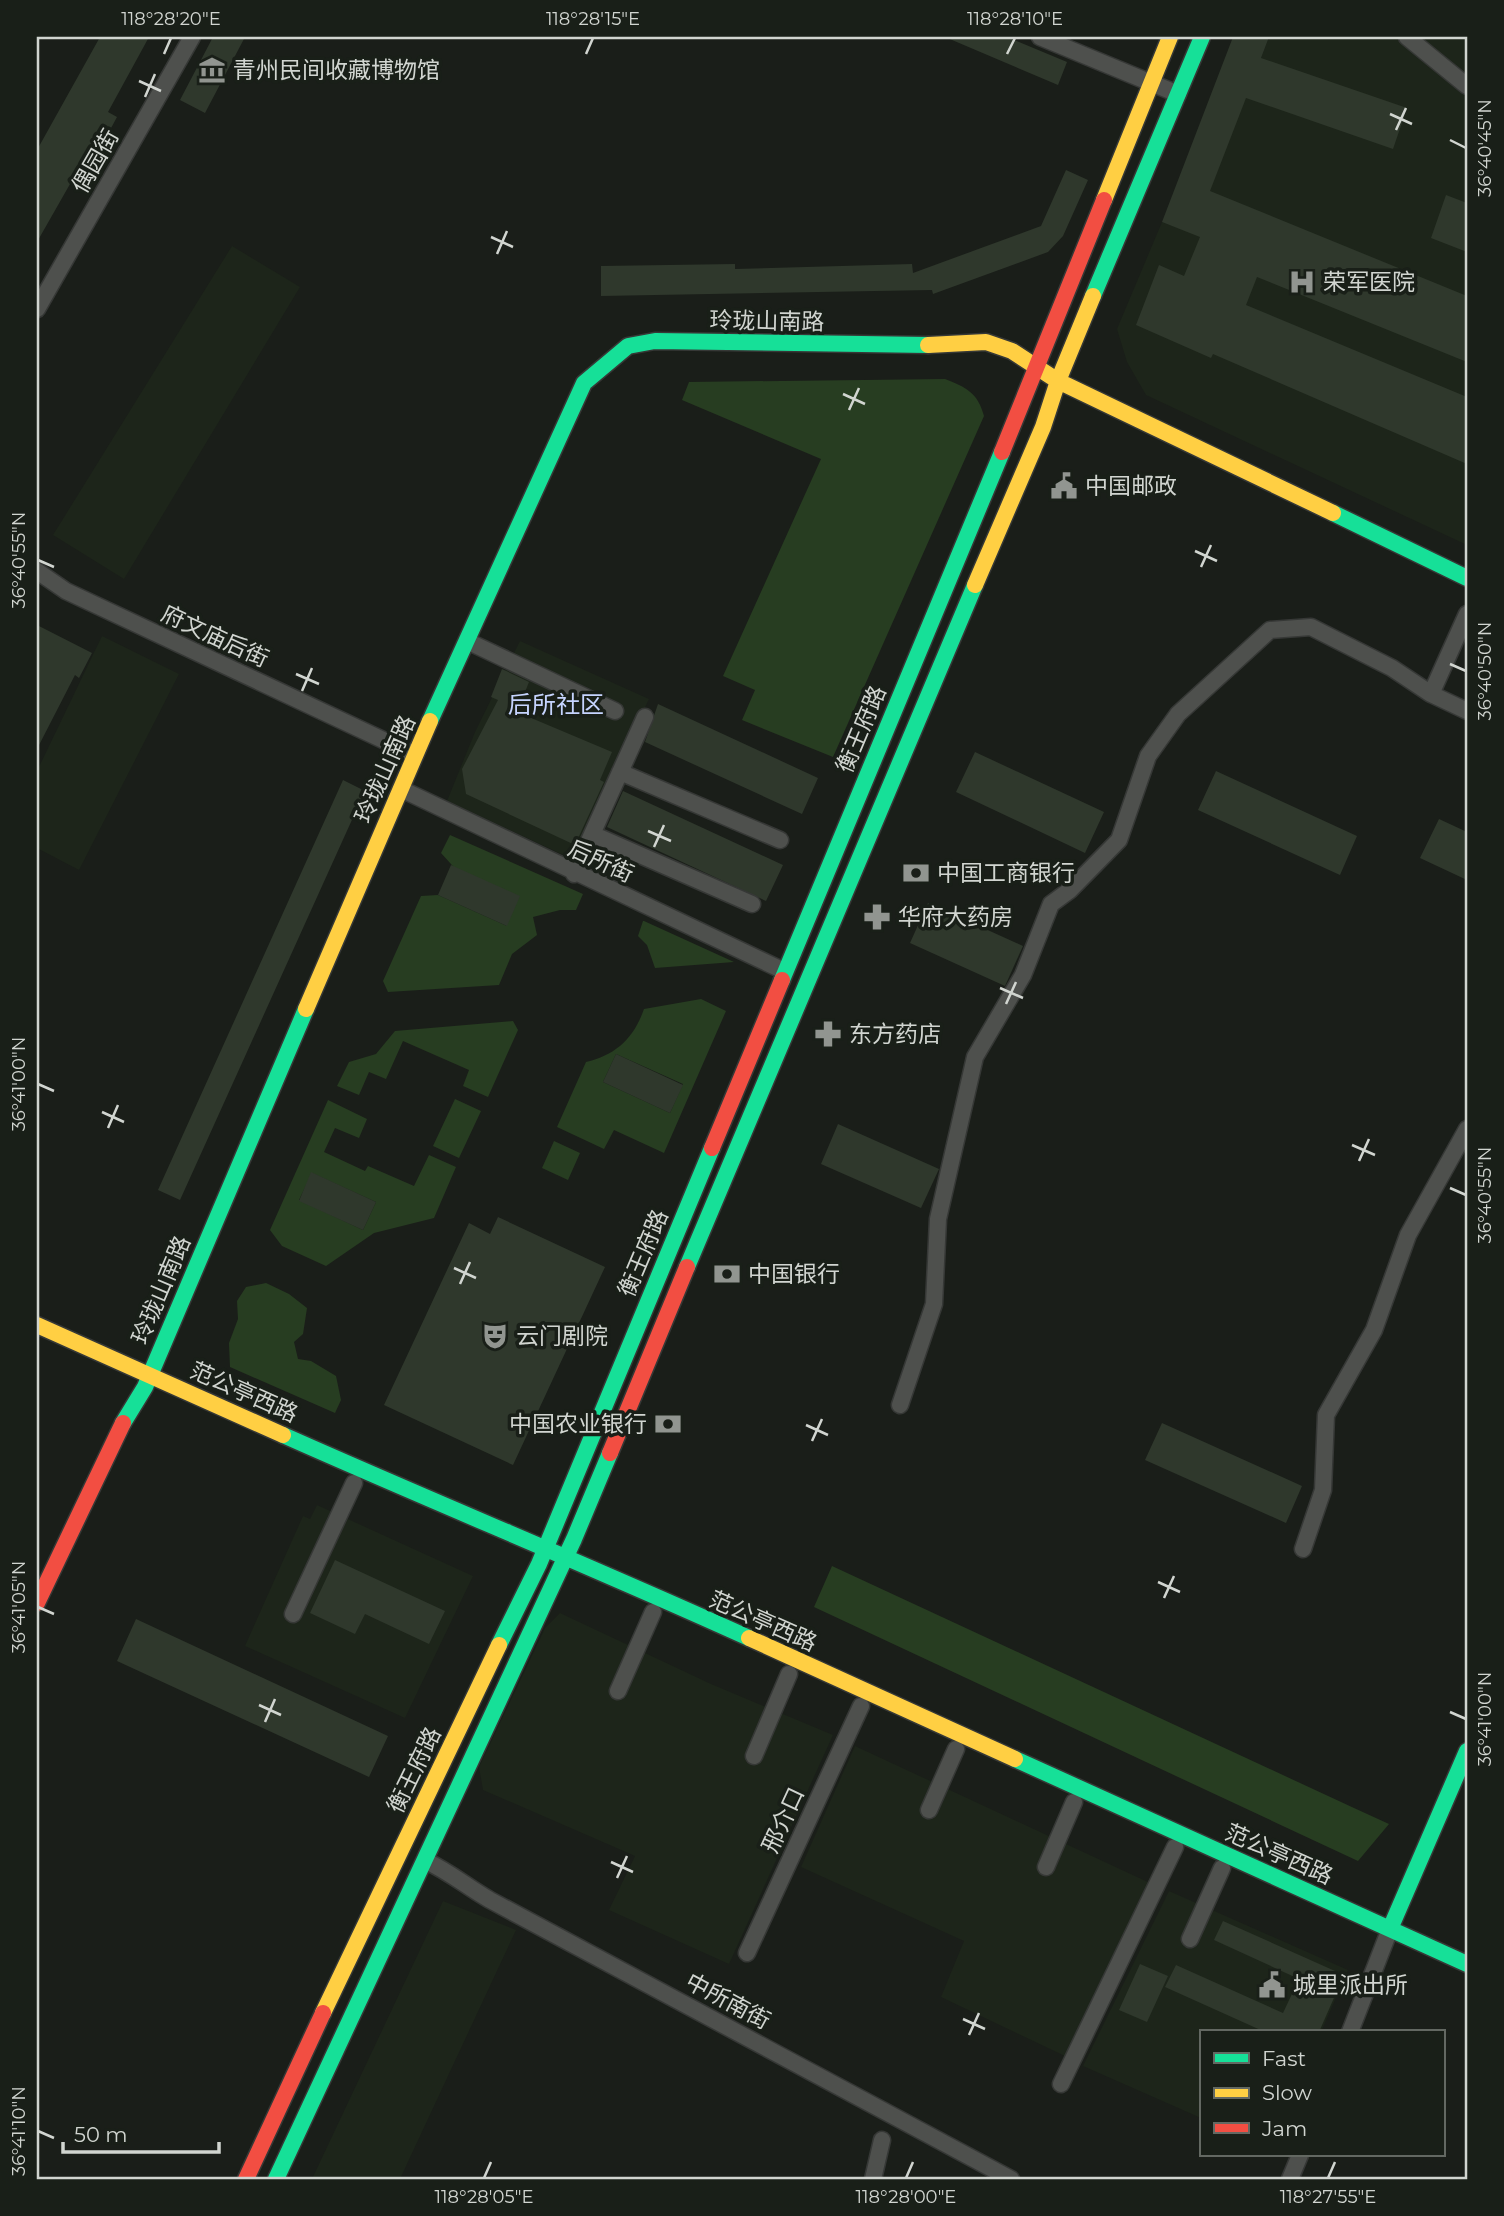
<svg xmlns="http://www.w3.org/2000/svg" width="1504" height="2216" font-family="Montserrat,'Noto Sans SC',sans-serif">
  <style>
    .built { fill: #1d251a }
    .green { fill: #273d21; fill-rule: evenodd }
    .building { fill: #2f382c }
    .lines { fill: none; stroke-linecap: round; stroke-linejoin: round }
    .street-casing { stroke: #363836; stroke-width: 19 }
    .fast-casing { stroke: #363836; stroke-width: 19 }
    .slow-casing { stroke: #363836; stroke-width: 19 }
    .jam-casing { stroke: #363836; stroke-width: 19 }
    .street { stroke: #4e504d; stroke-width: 16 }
    .fast { stroke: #16e098; stroke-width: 16 }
    .slow { stroke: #ffcf43; stroke-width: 16 }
    .jam { stroke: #f24e42; stroke-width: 16 }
    .ticks { fill: none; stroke: #d1d5d0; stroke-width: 2.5 }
    .labels { text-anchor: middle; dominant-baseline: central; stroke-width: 7; stroke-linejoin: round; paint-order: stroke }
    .poi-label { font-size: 23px; fill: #d1d5d0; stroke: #191f18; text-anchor: start }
    .street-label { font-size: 23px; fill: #d1d5d0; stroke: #191f18 }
    .neighbourhood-label { font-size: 24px; fill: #c6d4fe; stroke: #191f18 }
    .neatline { fill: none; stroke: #d1d5d0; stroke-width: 2.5 }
    .ticks-label { font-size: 18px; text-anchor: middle; fill: #d1d5d0 }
  </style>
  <rect width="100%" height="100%" fill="#1a1e19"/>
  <path class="built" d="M1269,37H1467V545L1146,395L1127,362L1117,329L1162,222L1193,233Z
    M232,246L300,287L124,579L53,535Z
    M102,636L179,674L79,870L37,848V771Z
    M520,641L649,699L572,859L447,801L475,732Z
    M317,1505L473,1576L405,1718L245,1646L303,1516L310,1519Z
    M560,1613L711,1684L833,1735L729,1964L609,1910L635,1856L483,1790L479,1767L545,1628Z
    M855,1746L1150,1883L1067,2057L941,1997L964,1941L801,1867Z
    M1169,1891L1348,1970L1321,2032H1201V2118L1083,2066Z
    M443,1901L516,1930L400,2179H312Z"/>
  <path class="green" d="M945,379C966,387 978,393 984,416L833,757L742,720L755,690L723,676L821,459L682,400L689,382Z
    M450,835L583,894L576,910H560L533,917L537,935L512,954L499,985L388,992L383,981L421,896L438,895L507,926L441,853Z
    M643,921H644L734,962L655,968L647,945L638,936Z
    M701,999L726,1011L664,1153L614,1130L604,1149L557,1127L586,1062C616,1055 634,1038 644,1009ZM616,1054L683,1084L670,1113L603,1082Z
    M513,1021L518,1030L488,1097L463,1086L469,1070L403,1041L386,1079L369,1072L359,1095L337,1086L349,1062L376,1054L395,1031Z
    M455,1099L481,1111L459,1158L433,1146Z
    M328,1100L367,1119L359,1138L335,1128L324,1152L365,1171L368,1166L414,1186L429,1155L456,1167L434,1218L374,1233L326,1266L282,1246L270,1230ZM312,1173L376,1202L363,1230L299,1200Z
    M554,1141L580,1153L568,1180L542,1168Z
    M266,1283L289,1294L307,1308L303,1334L294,1342L298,1359L311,1361L336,1376L341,1400L335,1413L230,1367L229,1343L238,1319L237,1301L246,1287Z
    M832,1566L1354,1808L1389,1824L1358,1861L814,1607Z"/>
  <path class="building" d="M100,37H149L108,112L117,117L103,143L106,144L85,182L74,177L37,242V150Z
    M213,37H245L205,113L180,100Z
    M945,37H1007L1067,62L1058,85Z
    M1233,37H1269L1261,58L1407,108L1393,149L1246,98L1210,191L1467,296V362L1257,277L1246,305L1467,397V464L1213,354L1211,358L1136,325L1159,265L1184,276L1200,237L1162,222Z
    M1066,170L1088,180L1063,236L1048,252L933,294L932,290L601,296V266L735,264V269L912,264L913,273L1041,226Z
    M1446,195L1467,203V252L1431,238Z
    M37,625L92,653L79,678L75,675L37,749Z
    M502,669L529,682L517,712L612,752L600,780L604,782L575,845L466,794L462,769L498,700L491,697Z
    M658,704L818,778L802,814L645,742Z
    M975,752L1104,812L1085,853L956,792Z
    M1216,771L1357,836L1340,875L1198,810Z
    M343,780L365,791L180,1200L158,1190Z
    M623,791L783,865L766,901L607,827Z
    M1439,819L1467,832V880L1420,858Z
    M451,865L520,896L507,926L438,895Z
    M928,903L1023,946L1005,986L910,943Z
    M616,1054L683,1085L670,1113L603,1082Z
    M838,1124L939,1169L921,1208L821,1164Z
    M311,1172L376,1202L363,1230L299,1201Z
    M498,1217L605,1267L513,1465L384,1405L469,1223L490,1234Z
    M1162,1423L1302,1486L1286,1523L1145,1460Z
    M335,1560L445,1611L429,1644L365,1614L355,1634L310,1613Z
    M136,1619L388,1736L369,1777L117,1661Z
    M1223,1921L1344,1975L1319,2032H1265L1165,1987L1176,1965L1283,2013L1299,1979L1214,1940Z
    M1140,1964L1168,1976L1147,2022L1119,2010Z"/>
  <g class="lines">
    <g class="street-casing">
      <path id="street" d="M1040,37L1178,94
        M1407,37L1467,86
        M37,309L192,37
        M37,571L66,591L415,755
        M467,641L615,711
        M1431,694L1467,614
        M620,772L780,840
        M401,789L784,971
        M592,834L752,904
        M574,874L645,717
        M900,1405L934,1304L938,1219L975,1057L1023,975L1051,904L1070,890L1119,840L1148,756L1178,714L1270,630L1311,627L1392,668L1431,694L1467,711
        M1303,1549L1323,1490L1326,1415L1374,1330L1408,1235L1467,1129
        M293,1614L354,1483
        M618,1691L653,1612
        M754,1756L789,1674
        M929,1810L956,1749
        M426,1861C450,1872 467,1887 490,1900L1011,2179
        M1046,1867L1074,1802
        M1190,1939L1222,1868
        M747,1953L861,1706
        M1350,2032L1390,1929
        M1061,2084L1175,1847
        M873,2179L882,2140
        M1290,2179L1300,2155"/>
    </g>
    <g class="fast-casing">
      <path id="fast" d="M1093,296L1202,37
        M1333,513L1467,578
        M430,721L584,383L628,346L655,341L928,345
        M782,980L1002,452
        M687,1267L975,585
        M123,1423L145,1387L306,1009
        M283,1435C438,1504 595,1568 749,1638
        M499,1645L539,1564L712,1148
        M1015,1759L1467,1964
        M1390,1929L1467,1751
        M276,2179L574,1539L610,1453"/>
    </g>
    <g class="slow-casing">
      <path id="slow" d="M1104,200L1170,37
        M928,345L986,342L1012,351L1058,381L1333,513
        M975,585L1043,427L1058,381L1093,296
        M306,1009L430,721
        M37,1325L283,1435
        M749,1638L1015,1759
        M323,2013L499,1645"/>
    </g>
    <g class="jam-casing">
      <path id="jam" d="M1002,452L1104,200
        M712,1148L782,980
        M610,1453L687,1267
        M37,1603L123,1423
        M246,2179L323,2013"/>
    </g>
    <use href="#street" class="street"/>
    <use href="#fast" class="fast"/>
    <use href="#slow" class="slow"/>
    <use href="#jam" class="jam"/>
  </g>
  <path class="ticks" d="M164,54L171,38M586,54L593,38M1007,54L1015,38M139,81L161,91M145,97L155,74M1390,114L1412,124M1396,130L1406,108M1450,140L1466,148M491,237L513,247M497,254L507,231M843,394L865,404M849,410L859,388M1195,551L1217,561M38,560L54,567M1201,567L1211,545M1450,664L1466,671M296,674L319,684M302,691L312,668M648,831L671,841M654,847L664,825M1000,988L1023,998M1006,1004L1016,982M38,1084L54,1091M102,1112L124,1122M108,1128L118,1105M1352,1145L1375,1155M1359,1161L1369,1139M1450,1188L1466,1195M454,1268L476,1278M460,1284L470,1262M806,1425L828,1435M812,1441L822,1419M1158,1582L1180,1592M1164,1598L1174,1576M38,1607L54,1614M259,1705L281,1715M1450,1712L1466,1719M265,1722L275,1699M611,1862L633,1872M617,1878L627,1856M963,2019L985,2029M969,2035L979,2013M38,2131L54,2138M484,2178L491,2162M906,2178L913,2162M1328,2178L1335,2162"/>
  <defs>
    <g id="museum-bare" transform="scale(2.1)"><path d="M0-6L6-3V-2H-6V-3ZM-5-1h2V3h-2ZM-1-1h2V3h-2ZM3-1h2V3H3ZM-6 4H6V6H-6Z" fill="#919590" stroke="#191f18" stroke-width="2.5" paint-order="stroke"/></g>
    <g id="hospital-bare" transform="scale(2.1)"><path d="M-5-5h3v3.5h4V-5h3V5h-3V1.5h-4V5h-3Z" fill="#919590" stroke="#191f18" stroke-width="2.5" paint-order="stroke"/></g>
    <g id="civic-bare" transform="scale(2.1)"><path d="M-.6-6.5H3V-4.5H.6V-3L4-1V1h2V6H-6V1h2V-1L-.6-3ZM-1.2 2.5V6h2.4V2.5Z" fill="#919590" stroke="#191f18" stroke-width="2.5" paint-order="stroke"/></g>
    <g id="bank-bare" transform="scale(2.1)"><path d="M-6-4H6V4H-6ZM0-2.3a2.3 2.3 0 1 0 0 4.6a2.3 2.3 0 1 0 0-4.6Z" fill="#919590" stroke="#191f18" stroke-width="2.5" paint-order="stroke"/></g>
    <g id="pharmacy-bare" transform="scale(2.1)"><path d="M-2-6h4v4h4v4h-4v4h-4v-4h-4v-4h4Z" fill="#919590" stroke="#191f18" stroke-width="2.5" paint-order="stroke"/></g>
    <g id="theatre-bare" transform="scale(2.1)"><path d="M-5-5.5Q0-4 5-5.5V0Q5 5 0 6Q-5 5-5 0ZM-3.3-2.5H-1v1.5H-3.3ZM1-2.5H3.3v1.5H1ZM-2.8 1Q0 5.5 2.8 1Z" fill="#919590" stroke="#191f18" stroke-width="2.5" paint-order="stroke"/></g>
  </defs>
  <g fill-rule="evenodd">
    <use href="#museum-bare" x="212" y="70"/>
    <use href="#hospital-bare" x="1302" y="282"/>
    <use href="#civic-bare" x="1064" y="486"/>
    <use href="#bank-bare" x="916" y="873"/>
    <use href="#pharmacy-bare" x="877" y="917"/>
    <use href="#pharmacy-bare" x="828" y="1034"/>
    <use href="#bank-bare" x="727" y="1274"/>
    <use href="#theatre-bare" x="495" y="1336"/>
    <use href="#bank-bare" x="668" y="1424"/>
    <use href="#civic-bare" x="1272" y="1985"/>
  </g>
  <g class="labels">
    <g class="poi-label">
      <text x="233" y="70">青州民间收藏博物馆</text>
      <text x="1323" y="282">荣军医院</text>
      <text x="1085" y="486">中国邮政</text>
      <text x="937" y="873">中国工商银行</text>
      <text x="898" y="917">华府大药房</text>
      <text x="849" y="1034">东方药店</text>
      <text x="748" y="1274">中国银行</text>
      <text x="516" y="1336">云门剧院</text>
      <text x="647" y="1424" text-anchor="end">中国农业银行</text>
      <text x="1293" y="1985">城里派出所</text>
    </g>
    <g class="street-label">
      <text transform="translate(95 161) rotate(-60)">偶园街</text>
      <text transform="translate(767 321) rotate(1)">玲珑山南路</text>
      <text transform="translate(215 636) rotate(25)">府文庙后街</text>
      <text transform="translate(861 729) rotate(-67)">衡王府路</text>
      <text transform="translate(385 769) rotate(-66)">玲珑山南路</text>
      <text transform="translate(601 861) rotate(25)">后所街</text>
      <text transform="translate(643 1253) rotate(-67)">衡王府路</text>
      <text transform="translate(161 1290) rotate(-67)">玲珑山南路</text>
      <text transform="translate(244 1392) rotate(24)">范公亭西路</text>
      <text transform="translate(763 1621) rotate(24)">范公亭西路</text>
      <text transform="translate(414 1770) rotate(-64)">衡王府路</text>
      <text transform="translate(783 1820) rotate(-65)">邢介口</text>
      <text transform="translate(1279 1854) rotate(24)">范公亭西路</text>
      <text transform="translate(728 2001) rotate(28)">中所南街</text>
    </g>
    <g class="neighbourhood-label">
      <text x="556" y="704">后所社区</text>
    </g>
  </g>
  <rect width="1504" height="2216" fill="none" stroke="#191f18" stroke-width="77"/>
  <rect x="1200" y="2030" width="245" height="126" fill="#191f18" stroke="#636862" stroke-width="2"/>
  <rect x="1214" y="2053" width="35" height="10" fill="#16e098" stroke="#636862" stroke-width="2"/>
  <text x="1262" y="2066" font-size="21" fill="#d1d5d0">Fast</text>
  <rect x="1214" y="2088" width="35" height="10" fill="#ffcf43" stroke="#636862" stroke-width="2"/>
  <text x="1262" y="2100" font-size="21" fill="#d1d5d0">Slow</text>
  <rect x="1214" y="2123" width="35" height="10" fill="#f24e42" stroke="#636862" stroke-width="2"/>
  <text x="1262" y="2136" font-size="21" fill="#d1d5d0">Jam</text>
  <path d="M63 2142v10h156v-10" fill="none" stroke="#d1d5d0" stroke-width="3.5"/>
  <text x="74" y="2142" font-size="21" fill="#d1d5d0" stroke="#191f18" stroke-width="5" paint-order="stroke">50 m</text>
  <rect x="38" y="38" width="1428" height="2140" class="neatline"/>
  <g class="ticks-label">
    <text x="171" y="25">118°28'20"E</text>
    <text x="593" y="25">118°28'15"E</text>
    <text x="1015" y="25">118°28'10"E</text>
    <text transform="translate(1485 148) rotate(-90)" y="6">36°40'45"N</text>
    <text transform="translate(19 560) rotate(-90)" y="6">36°40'55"N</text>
    <text transform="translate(1485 671) rotate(-90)" y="6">36°40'50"N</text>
    <text transform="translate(19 1084) rotate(-90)" y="6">36°41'00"N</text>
    <text transform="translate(1485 1195) rotate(-90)" y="6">36°40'55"N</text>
    <text transform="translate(19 1607) rotate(-90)" y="6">36°41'05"N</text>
    <text transform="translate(1485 1719) rotate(-90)" y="6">36°41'00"N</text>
    <text transform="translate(19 2131) rotate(-90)" y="6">36°41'10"N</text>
    <text x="484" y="2203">118°28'05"E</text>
    <text x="906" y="2203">118°28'00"E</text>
    <text x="1328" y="2203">118°27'55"E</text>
  </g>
</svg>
